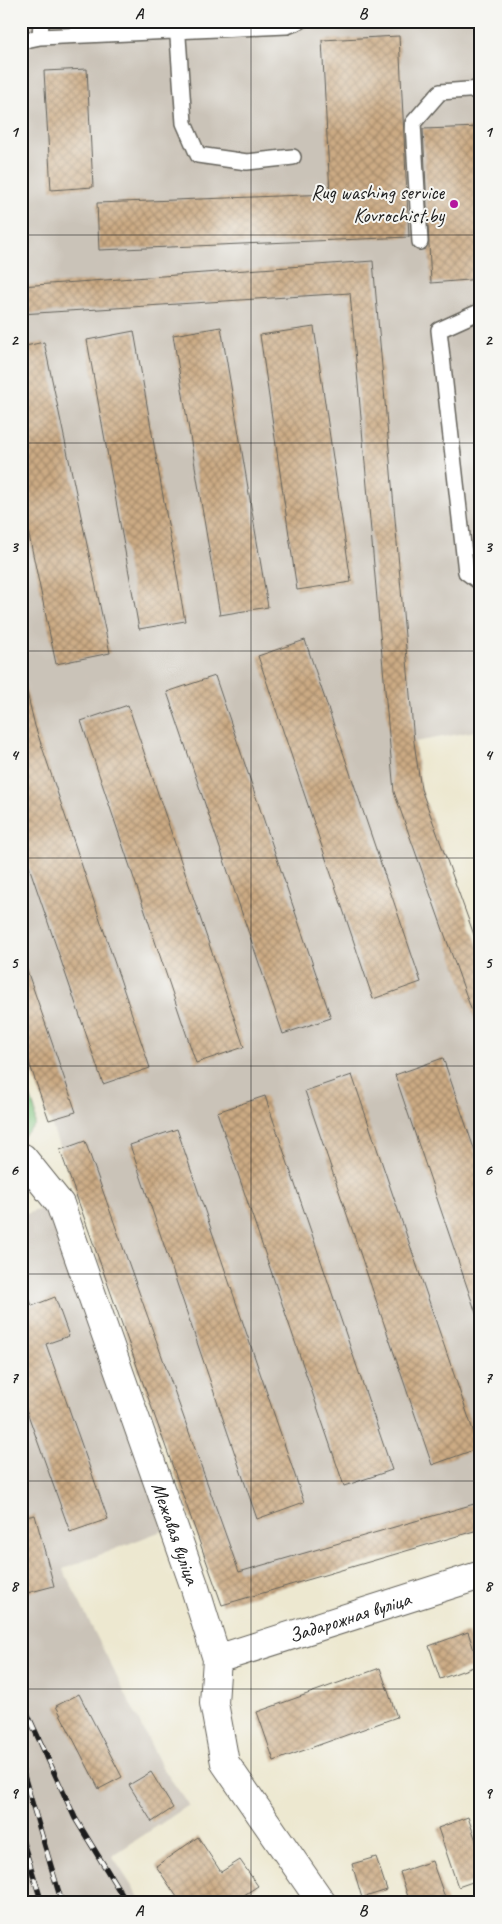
<svg xmlns="http://www.w3.org/2000/svg" width="502" height="1924" font-family="Caveat,sans-serif">
  <style>
    .industrial { fill: #cac3b8 }
    .grass { fill: url(#grass-tufts); stroke: #50724f }
    .building { fill: url(#building-cross-hatch) }
    .lines { fill: none; stroke-linecap: round; stroke-linejoin: round }
    .lane-casing { stroke: #65635b; stroke-width: 18 }
    .street-casing { stroke: #65635b; stroke-width: 30 }
    .lane { stroke: #fff; stroke-width: 15 }
    .street { stroke: #fff; stroke-width: 28 }
    .rail-casing { stroke: #1c1c1c; stroke-width: 5.5 }
    .rail { stroke: #f6f6f2; stroke-width: 4; stroke-dasharray: 11; stroke-linecap: butt }
    .grid { fill: none; stroke: #1c1c1c; stroke-width: 1; stroke-opacity: 0.55 }
    .poi-dot { fill: #b5179e; stroke: #f6f6f2; stroke-width: 2 }
    .labels { text-anchor: middle; dominant-baseline: central; stroke-width: 4; stroke-linejoin: round; paint-order: stroke }
    .poi-label { font-size: 20px; fill: #1c1c1c; stroke: #f6f6f2; text-anchor: end }
    .street-label { font-size: 20px; fill: #1c1c1c; stroke: #f6f6f2 }
    .neatline { fill: none; stroke: #1c1c1c; stroke-width: 2 }
    .grid-label { font-size: 16px; text-anchor: middle; font-weight: bold; fill: #1c1c1c }
  </style>
  <defs>
    <pattern id="grass-tufts" width="24" height="20" patternUnits="userSpaceOnUse" patternTransform="scale(1.25)"><rect width="24" height="20" fill="#83c882"/><path d="M3 7l-1-3M5 7V3M7 7l1-3M15 17l-1-3M17 17v-4M19 17l1-3" fill="none" stroke="#71ab70"/></pattern>
    <pattern id="building-cross-hatch" width="8" height="8" patternUnits="userSpaceOnUse" patternTransform="scale(1.25)"><rect width="8" height="8" fill="#ccab84"/><path d="M0 0l8 8M0 8l8-8" fill="none" stroke="#a58a6b"/></pattern>
  </defs>
  <rect width="100%" height="100%" fill="#f6f6f2"/>
  <filter id="ink" filterUnits="userSpaceOnUse"><feTurbulence type="fractalNoise" baseFrequency=".02" numOctaves="2"/><feDisplacementMap in="SourceGraphic" scale="10" xChannelSelector="R" yChannelSelector="G"/><feConvolveMatrix kernelMatrix="1 2 1 2 8 2 1 2 1" color-interpolation-filters="sRGB"/></filter>
  <filter id="wash" filterUnits="userSpaceOnUse"><feTurbulence type="fractalNoise" baseFrequency=".0096" numOctaves="4" result="noise"/><feDisplacementMap in="SourceGraphic" scale="20" xChannelSelector="R" yChannelSelector="G"/><feGaussianBlur stdDeviation="1.12" result="paint"/><feColorMatrix in="noise" values="0 0 0 0 0 0 0 0 0 0 0 0 0 0 0 0 0 1.4 0 .05"/><feComposite in="paint" operator="in"/></filter>
  <g filter="url(#wash)">
    <rect width="100%" height="100%" fill="#ede8d0"/>
    <path class="industrial" d="M21,21H481V730L415,742L421,789L481,954V1529L222,1605L21,1039Z
      M46,1207L54,1217L164,1530L63,1569L162,1767L189,1805L112,1856L143,1903H21V1216Z"/>
    <path class="grass" d="M21,1069L35,1110V1125L21,1138Z"/>
    <g id="blocks">
      <path class="building" d="M399,36L409,237L99,250L97,203L330,194L322,40Z
        M87,69L93,187L51,190L44,71Z
        M481,127V279L431,283L423,129Z
        M373,261L414,742L421,789L481,954L480,1034L394,792L350,293L21,314V286Z
        M221,327L268,607L220,615L173,335Z
        M314,327L351,582L297,590L260,335Z
        M134,331L185,621L139,629L87,340Z
        M44,342L110,653L56,664L21,497V347Z
        M305,640L421,982L373,999L258,656Z
        M22,672L35,726L150,1068L103,1084L21,843Z
        M215,676L331,1018L283,1034L167,692Z
        M128,705L244,1047L196,1063L81,721Z
        M21,953L76,1112L49,1120L21,1039Z
        M443,1058L481,1169L480,1325L395,1075Z
        M352,1075L479,1448L432,1465L305,1091Z
        M265,1096L392,1470L344,1486L217,1112Z
        M177,1129L304,1502L257,1519L130,1145Z
        M85,1141L239,1572L481,1502V1529L222,1605L60,1150Z
        M21,1276L32,1306L55,1297L69,1336L46,1344L108,1519L70,1532L21,1395Z
        M35,1515L54,1586L27,1593L21,1571V1518Z
        M468,1632L479,1665L440,1679L429,1646Z
        M380,1668L397,1717L274,1761L257,1712Z
        M79,1694L122,1777L99,1789L56,1706Z
        M151,1772L173,1808L152,1822L129,1785Z
        M468,1817L481,1856V1879L458,1887L438,1828Z
        M198,1837L221,1872L240,1860L258,1886L238,1899L241,1903H181L156,1866Z
        M376,1857L387,1890L362,1898L352,1864Z
        M432,1861L447,1903H410L400,1872Z"/>
    </g>
  </g>
  <g filter="url(#ink)">
    <use href="#blocks" fill-opacity="0" stroke="#65635b" stroke-width="1"/>
    <g class="lines">
      <g class="lane-casing">
        <path id="lane" d="M177,23L184,123L198,155L247,162L293,157
          M40,37L41,21
          M21,41L40,37L287,26L300,21
          M420,242L413,123L440,92L481,89
          M481,311L439,330L466,572L481,583"/>
      </g>
      <g class="street-casing">
        <g id="street">
          <path id="s1" d="M23,1158L60,1204L194,1585L217,1659L214,1703L225,1763L322,1903"/>
          <path id="s2" d="M217,1659L481,1575"/>
        </g>
      </g>
      <use href="#lane" class="lane"/>
      <use href="#street" class="street"/>
      <g class="rail-casing">
        <path id="rail" d="M21,1700L75,1818L127,1903
          M21,1766L62,1903
          M21,1836L42,1903"/>
      </g>
      <use href="#rail" class="rail"/>
    </g>
  </g>
  <path class="grid" d="M251,21V1903M21,235H481M21,443H481M21,651H481M21,858H481M21,1066H481M21,1274H481M21,1481H481M21,1689H481"/>
  <circle class="poi-dot" cx="454" cy="204" r="5"/>
  <g class="labels">
    <g class="poi-label">
      <text x="444" y="192">Rug washing service<tspan x="444" dy="23">Kovrochist.by</tspan></text>
    </g>
    <g class="street-label">
      <text stroke="none"><textPath href="#s1" startOffset="408">Межавая вуліца</textPath></text>
      <text stroke="none"><textPath href="#s2" startOffset="139">Задарожная вуліца</textPath></text>
    </g>
  </g>
  <rect width="502" height="1924" fill="none" stroke="#f6f6f2" stroke-width="55"/>
  <rect x="28" y="28" width="446" height="1868" class="neatline"/>
  <g class="grid-label">
    <text x="139" y="19">A</text>
    <text x="363" y="19">B</text>
    <text x="14" y="137">1</text>
    <text x="488" y="137">1</text>
    <text x="14" y="345">2</text>
    <text x="488" y="345">2</text>
    <text x="14" y="552">3</text>
    <text x="488" y="552">3</text>
    <text x="14" y="760">4</text>
    <text x="488" y="760">4</text>
    <text x="14" y="968">5</text>
    <text x="488" y="968">5</text>
    <text x="14" y="1175">6</text>
    <text x="488" y="1175">6</text>
    <text x="14" y="1383">7</text>
    <text x="488" y="1383">7</text>
    <text x="14" y="1591">8</text>
    <text x="488" y="1591">8</text>
    <text x="14" y="1798">9</text>
    <text x="488" y="1798">9</text>
    <text x="139" y="1916">A</text>
    <text x="363" y="1916">B</text>
  </g>
</svg>
